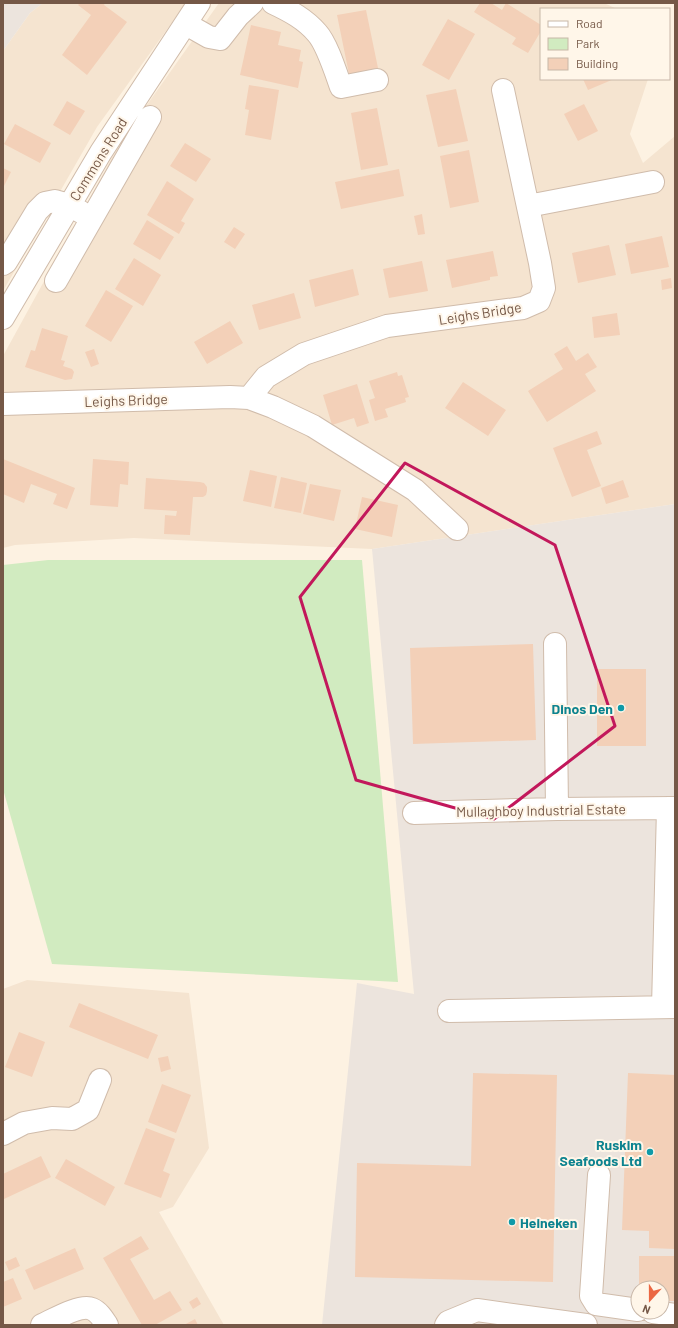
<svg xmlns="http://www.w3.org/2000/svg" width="678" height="1328" font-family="Barlow,sans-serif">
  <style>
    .residential { fill: #f5e4d0 }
    .industrial { fill: #ece4dd; fill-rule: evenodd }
    .green { fill: #d1ebc0 }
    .building { fill: #f3d0b8 }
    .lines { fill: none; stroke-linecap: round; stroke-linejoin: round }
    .minor-casing { stroke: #d0bcab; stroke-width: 24 }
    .minor { stroke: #fff; stroke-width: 22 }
    .marked { fill: none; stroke: #c2185b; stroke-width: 3; stroke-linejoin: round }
    .culture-dot { fill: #0f9aa8; stroke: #fff6e9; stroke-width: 1.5 }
    .labels { text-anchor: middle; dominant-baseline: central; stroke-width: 4; stroke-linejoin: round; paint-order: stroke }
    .street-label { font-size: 14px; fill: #755847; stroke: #fff6e9 }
    .culture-label { font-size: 14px; font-weight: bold; fill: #0d838f; stroke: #fff6e9; text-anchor: end }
  </style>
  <rect width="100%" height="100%" fill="#fdf2e2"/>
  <path class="residential" d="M43,3H186L97,127L3,291V51L30,13Z
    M219,3H604L617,9H541V79H648L630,134L643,163L675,136V504L372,549L134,538L15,545L3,548V356L120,143Z
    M27,980L189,993L209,1148L173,1207L159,1212L224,1325H3V989Z"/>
  <path class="industrial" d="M3,3H43L30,13L3,51Z
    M675,504V1325H322L357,983L414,994L372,549ZM638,1288H662V1312H638Z"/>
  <path class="green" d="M48,560H362L398,982L52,964L3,789V565Z"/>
  <path class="building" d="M80,3H105L104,5L127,22L87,75L62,55L91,15L78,5Z
    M480,3H491L502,10L506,3L541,25V31L528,53L512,44L516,38L474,12Z
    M366,10L378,68L349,74L337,15Z
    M448,19L475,34L449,80L422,65Z
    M251,25L281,32L278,45L301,50L299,61L303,62L298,88L240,75Z
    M583,79H614L588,90Z
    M249,85L279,90L271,140L245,135L249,110L245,109Z
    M456,89L468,141L438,147L426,95Z
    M67,101L85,111L70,135L53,125Z
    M584,104L598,131L578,141L564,114Z
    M377,108L388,165L361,170L351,113Z
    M15,124L51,143L40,163L4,144Z
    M185,143L211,159L196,182L170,166Z
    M469,150L479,202L450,208L440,156Z
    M3,168L11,172L3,188Z
    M399,169L404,196L341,209L335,182Z
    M167,181L194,199L181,221L185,223L179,234L147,215Z
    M422,214L425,234L418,235L414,216Z
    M147,220L174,237L160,260L133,244Z
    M234,227L245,234L235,249L224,242Z
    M662,236L669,267L631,274L625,244Z
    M609,245L616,275L578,283L572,253Z
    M493,251L498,276L490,277V280L452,288L446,260Z
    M134,258L161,275L143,306L115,289Z
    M422,261L428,291L389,298L383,269Z
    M353,269L359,295L315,307L309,280Z
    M671,278L672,288L662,290L661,280Z
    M106,290L133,306L111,342L85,326Z
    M294,293L301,318L259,330L252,305Z
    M617,313L620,335L594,338L592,317Z
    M230,321L243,343L207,364L194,342Z
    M42,328L68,336L61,360L65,361L63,366L72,369L74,372L72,379L65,380L25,367L31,350L35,351Z
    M567,346L576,361L588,353L597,367L585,374L596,391L547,422L528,391L563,369L554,354Z
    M94,349L99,364L91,367L85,352Z
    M397,372L398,376L402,375L409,397L405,398L406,402L385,409L388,417L375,421L369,400L375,398L369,381Z
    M463,382L506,410L488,436L445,408Z
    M357,384L369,423L357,427L354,418L332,425L323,395Z
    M597,431L602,444L587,450L601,486L572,497L553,448Z
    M3,459L75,488L67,509L53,504L57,494L31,484L24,503L3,494Z
    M93,459L129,462L128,485L120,484L118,507L90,505Z
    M250,470L277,476L271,507L243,501Z
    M281,477L307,483L301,513L274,508Z
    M146,478L200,482L204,483L207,487V491L206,495L203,497H193L190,535L164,534L165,515L176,516L177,511L144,509Z
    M623,480L629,497L606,504L601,488Z
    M310,484L341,490L334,521L303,514Z
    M362,497L398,505L392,537L355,529Z
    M533,644L536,740L413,744L410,648Z
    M597,669H646V746H597Z
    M79,1003L158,1035L148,1059L69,1027Z
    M19,1032L45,1042L32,1077L5,1067Z
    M168,1056L171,1069L161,1072L158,1058Z
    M473,1073L557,1075L553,1282L355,1277L357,1163L471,1166Z
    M628,1073L675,1075V1249L649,1248V1231L622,1230Z
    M162,1084L191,1095L176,1133L148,1122Z
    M146,1128L175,1139L163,1171L170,1174L161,1198L124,1184Z
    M41,1156L51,1177L4,1199L3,1197V1174Z
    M66,1159L115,1187L105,1206L55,1178Z
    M141,1236L149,1249L130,1259L154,1300L170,1291L182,1310L155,1325H142L103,1258Z
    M75,1248L84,1269L34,1290L25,1270Z
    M639,1256H675V1301H662V1288H639Z
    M16,1257L20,1266L9,1271L5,1262Z
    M13,1278L22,1299L3,1307V1282Z
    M197,1297L201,1304L193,1309L189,1302Z
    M195,1319L198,1325H184Z"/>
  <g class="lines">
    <g class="minor-casing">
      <path id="minor" d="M273,3C290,11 305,19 317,33C327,44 336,73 341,87L377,80
        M186,24L209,37L220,39L238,16L252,3
        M528,206L653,182
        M3,264L6,262L37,211L45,203L55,201L69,205L81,212
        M56,281L150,117
        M3,318L101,152L199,3
        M249,398L273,407L313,426L415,490L457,529
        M3,404L230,397L249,398L266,377L304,354L387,326L523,308L539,301L544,288L540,263L503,90
        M555,644L557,809
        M414,813L557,809L675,808
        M663,1007L668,808
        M449,1011L675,1007
        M3,1134L24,1123L52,1118L72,1119L88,1110L100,1080
        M599,1175L591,1296L596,1304L638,1310
        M653,1312L675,1315
        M42,1325C53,1320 80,1304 92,1309C99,1312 103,1319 107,1325
        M446,1325L448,1322L477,1310L586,1325"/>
    </g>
    <use href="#minor" class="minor"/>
  </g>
  <path class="marked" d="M405,463L555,545L615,726L494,819L356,780L300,597Z"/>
  <g class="culture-dot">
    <circle cx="621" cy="708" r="4"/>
    <circle cx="650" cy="1152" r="4"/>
    <circle cx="512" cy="1222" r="4"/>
  </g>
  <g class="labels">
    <g class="street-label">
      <text transform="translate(98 159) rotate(-58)">Commons Road</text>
      <text transform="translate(480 313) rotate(-9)">Leighs Bridge</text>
      <text transform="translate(126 400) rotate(-2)">Leighs Bridge</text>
      <text transform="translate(541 810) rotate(-1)">Mullaghboy Industrial Estate</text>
    </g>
    <g class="culture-label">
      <text x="613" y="708">Dinos Den</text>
      <text x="642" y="1144">Ruskim<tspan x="642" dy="16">Seafoods Ltd</tspan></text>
      <text x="520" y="1222" text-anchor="start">Heineken</text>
    </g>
  </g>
  <rect width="678" height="1328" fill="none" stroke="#755847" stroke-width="8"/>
  <rect x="540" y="8" width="130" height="72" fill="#fff6e9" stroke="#c8b7a8"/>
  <rect x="548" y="21" width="20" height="6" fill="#ffffff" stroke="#c8b7a8"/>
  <text x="576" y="28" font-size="12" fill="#755847">Road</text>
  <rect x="548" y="38" width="20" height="12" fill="#d1ebc0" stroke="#c8b7a8"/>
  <text x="576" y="48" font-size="12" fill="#755847">Park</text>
  <rect x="548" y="58" width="20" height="12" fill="#f3d0b8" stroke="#c8b7a8"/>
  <text x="576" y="68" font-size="12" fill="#755847">Building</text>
  <g transform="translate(650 1300) rotate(201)"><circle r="19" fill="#fff6e9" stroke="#c8b7a8"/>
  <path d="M0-3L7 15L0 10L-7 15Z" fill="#eb6742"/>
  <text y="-6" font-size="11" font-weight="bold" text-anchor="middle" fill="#755847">N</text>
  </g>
</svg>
